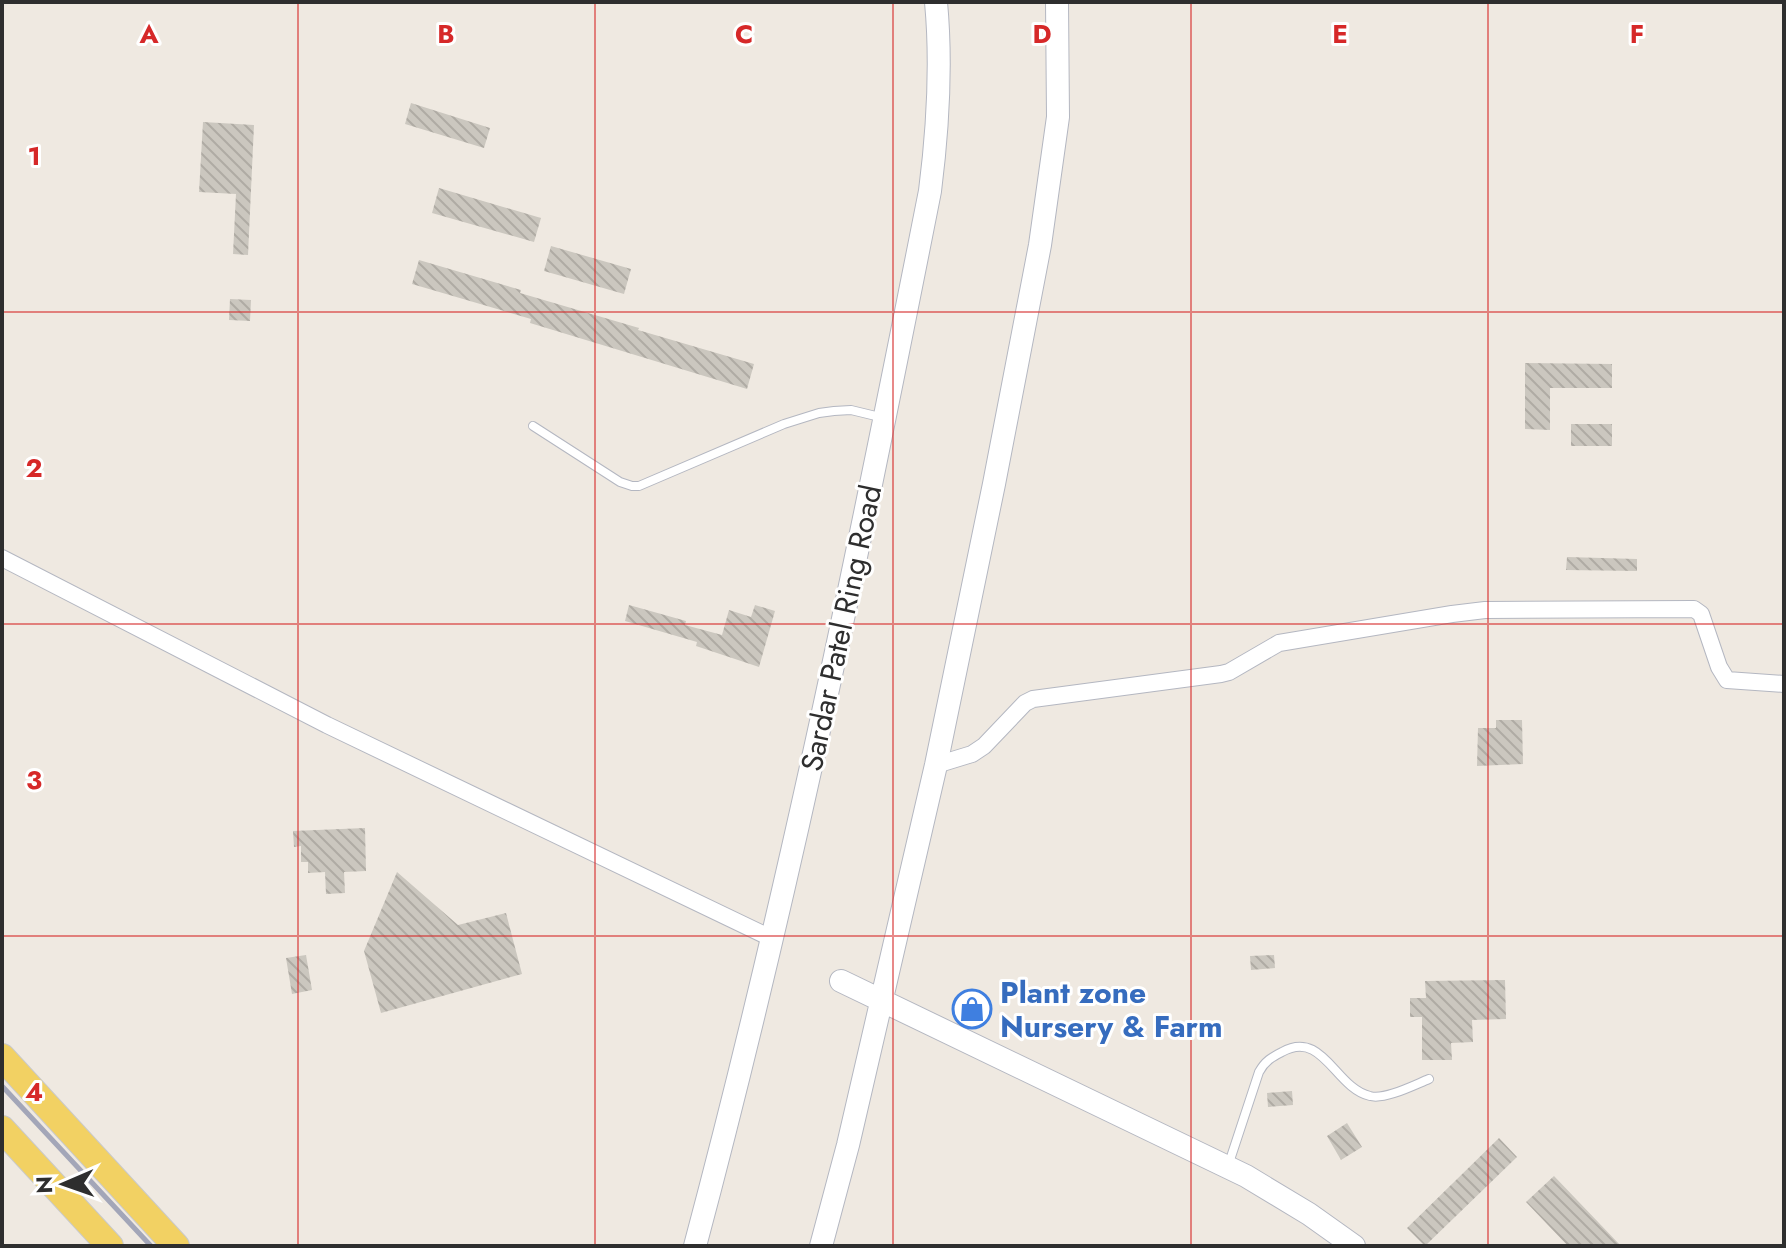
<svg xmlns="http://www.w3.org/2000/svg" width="1786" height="1248" font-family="Jost,sans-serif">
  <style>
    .building { fill: url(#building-back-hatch) }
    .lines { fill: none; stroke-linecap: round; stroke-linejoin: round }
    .lane-casing { stroke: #b4b7c1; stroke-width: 10 }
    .street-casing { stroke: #b4b7c1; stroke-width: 18 }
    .secondary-casing { stroke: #b4b7c1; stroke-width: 24 }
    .primary-casing { stroke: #c9c9c9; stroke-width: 28 }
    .lane { stroke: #fff; stroke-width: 8 }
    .street { stroke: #fff; stroke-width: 16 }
    .secondary { stroke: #fff; stroke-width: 22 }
    .primary { stroke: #f2d163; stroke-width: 26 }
    .rail { stroke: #a3a6b8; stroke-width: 5 }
    .grid { fill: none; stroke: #d62828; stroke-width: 2; stroke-opacity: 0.55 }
    .labels { text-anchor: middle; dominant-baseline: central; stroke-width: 6; stroke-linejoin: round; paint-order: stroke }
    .street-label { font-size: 30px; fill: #2e2e2e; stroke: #fff }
    .shop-label { font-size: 30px; font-weight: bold; fill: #366cbe; stroke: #fff; text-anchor: start }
    .grid-label { font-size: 26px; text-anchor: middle; font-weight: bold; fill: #d62828; stroke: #fff; stroke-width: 6; stroke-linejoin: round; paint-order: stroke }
  </style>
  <defs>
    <pattern id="building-back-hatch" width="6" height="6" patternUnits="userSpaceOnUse" patternTransform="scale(2)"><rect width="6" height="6" fill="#cbc7bf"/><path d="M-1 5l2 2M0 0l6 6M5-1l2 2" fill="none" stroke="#afaba4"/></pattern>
  </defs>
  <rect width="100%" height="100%" fill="#efe9e1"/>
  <path class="building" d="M411,103L490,128L484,148L405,124Z
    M203,122L254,125L248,255L233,254L236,194L199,192Z
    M439,188L541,218L534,242L432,213Z
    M551,246L631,269L624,294L544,271Z
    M419,260L521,290L520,293L639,328L638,330L754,364L747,389L530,323L531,319L412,284Z
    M230,299L251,300L250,321L229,320Z
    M1525,363L1612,364V388H1550V430L1525,429Z
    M1571,424H1612V446H1571Z
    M1567,557L1637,559V571L1566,570Z
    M629,605L686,621L685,625L722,635L729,610L751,617L755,605L775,611L759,667L696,646L697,642L625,621Z
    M1496,720H1522L1523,764L1477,766L1478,728H1496Z
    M365,828L366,871L344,872L345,893L326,894L325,872L308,873V862H301V846L294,847L293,831Z
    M397,872L458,925L506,913L522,974L381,1013L364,951Z
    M306,955L312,990L292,994L286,958Z
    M1274,955L1275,968L1251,970L1250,956Z
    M1505,980L1506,1019L1472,1020L1473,1042L1451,1043L1452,1060H1422V1017H1410V998H1426L1425,981Z
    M1292,1091L1293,1105L1268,1107L1267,1093Z
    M1347,1123L1362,1147L1341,1160L1327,1136Z
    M1499,1138L1517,1157L1425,1246L1407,1228Z
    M1554,1176L1621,1246H1568L1526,1202Z"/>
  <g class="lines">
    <g class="lane-casing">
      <path id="lane" d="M533,426L620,482L632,486H639L784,424L819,413L834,411L851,410L884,418
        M1228,1166L1259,1072C1265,1061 1272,1057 1282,1052C1323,1029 1335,1088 1370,1096C1385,1100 1414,1085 1429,1079"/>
    </g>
    <g class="street-casing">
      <path id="street" d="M2,558L327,725L773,939
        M936,765L972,754L984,746L1025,703L1033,699L1221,674L1229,672L1279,643L1452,614L1485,610L1694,609L1701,614L1719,667L1727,680L1784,684"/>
    </g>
    <g class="secondary-casing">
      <path id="secondary" d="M841,981L1246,1176L1309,1214L1354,1246
        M695,1246C788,898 860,545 930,191C938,128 942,66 936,2
        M821,1246L848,1145L936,765L994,484L1040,245L1058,117L1057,2"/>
    </g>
    <g class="primary-casing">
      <path id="primary" d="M2,1057L176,1246
        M2,1129L110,1246"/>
    </g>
    <use href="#lane" class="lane"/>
    <use href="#street" class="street"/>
    <use href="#secondary" class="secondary"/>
    <use href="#primary" class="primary"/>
    <path class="rail" d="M2,1086L151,1246"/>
  </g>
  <path class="grid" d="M298,2V1246M595,2V1246M893,2V1246M1191,2V1246M1488,2V1246M2,312H1784M2,624H1784M2,936H1784"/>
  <defs>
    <g id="shop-ring" transform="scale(2)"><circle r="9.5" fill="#fff" stroke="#3f7fe0" stroke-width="1.5"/><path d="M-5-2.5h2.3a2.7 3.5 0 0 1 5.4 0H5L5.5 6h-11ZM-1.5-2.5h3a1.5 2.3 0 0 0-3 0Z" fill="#3f7fe0"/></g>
  </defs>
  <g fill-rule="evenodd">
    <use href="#shop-ring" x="972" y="1009"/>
  </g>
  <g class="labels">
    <g class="street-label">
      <text transform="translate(841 628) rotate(-78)">Sardar Patel Ring Road</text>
    </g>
    <g class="shop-label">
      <text x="1000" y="992">Plant zone<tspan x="1000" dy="34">Nursery &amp; Farm</tspan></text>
    </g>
  </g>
  <g class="grid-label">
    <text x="149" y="43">A</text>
    <text x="446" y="43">B</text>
    <text x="744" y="43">C</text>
    <text x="1042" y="43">D</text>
    <text x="1340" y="43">E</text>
    <text x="1637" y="43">F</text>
    <text x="34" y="165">1</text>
    <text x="34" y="477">2</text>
    <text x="34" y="789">3</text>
    <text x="34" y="1101">4</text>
  </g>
  <rect width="1786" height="1248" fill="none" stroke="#2e2e2e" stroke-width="8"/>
  <g transform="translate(64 1184) rotate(268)" stroke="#ffffff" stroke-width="6" paint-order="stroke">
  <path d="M0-6L14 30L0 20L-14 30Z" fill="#2e2e2e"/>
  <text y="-12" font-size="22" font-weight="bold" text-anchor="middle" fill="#2e2e2e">N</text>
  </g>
</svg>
